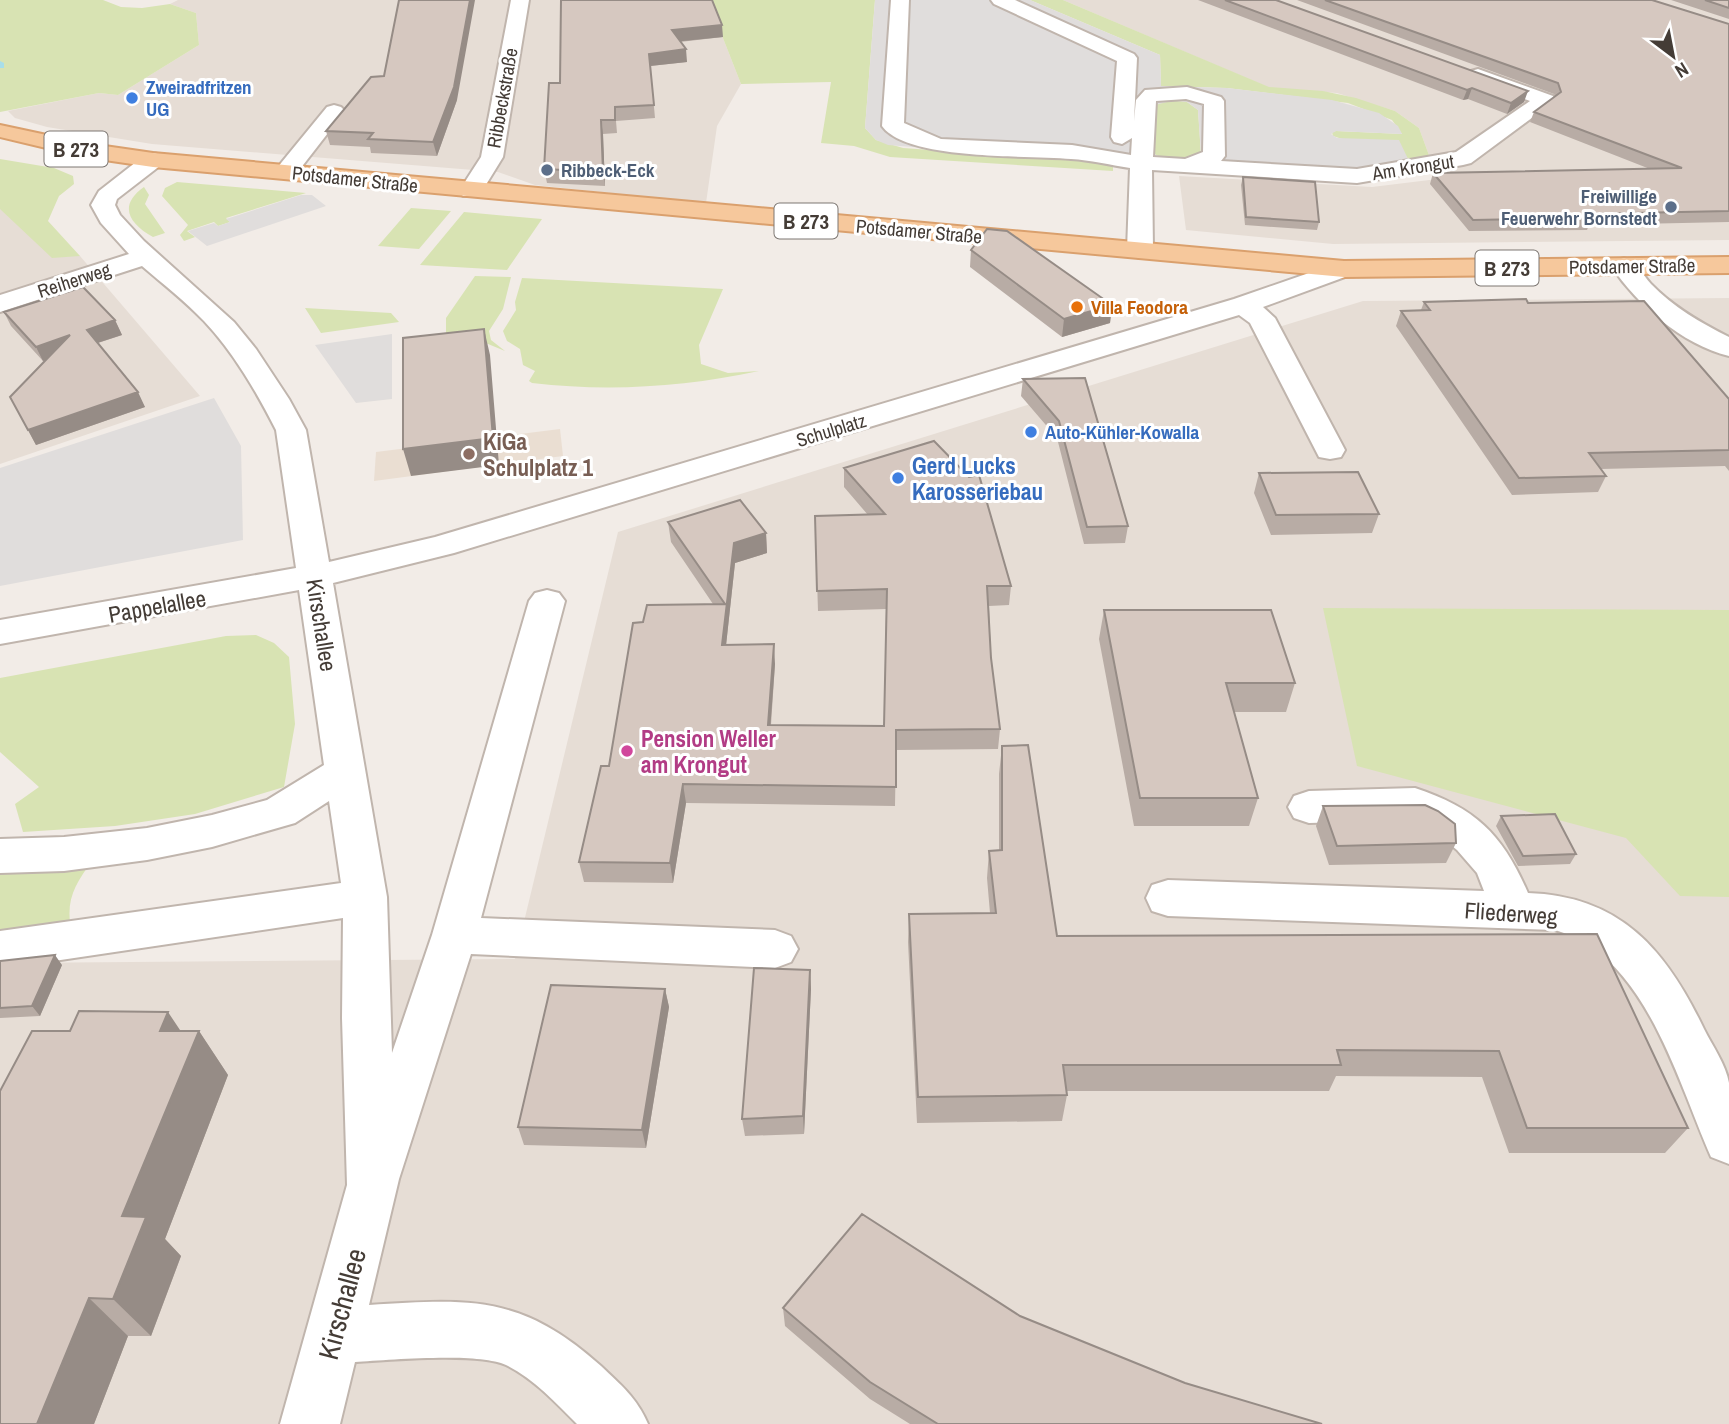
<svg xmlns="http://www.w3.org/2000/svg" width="1729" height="1424" font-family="'Archivo Narrow',sans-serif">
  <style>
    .residential { fill: #e6ddd5 }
    .education { fill: #eaded2 }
    .green { fill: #d8e3b3 }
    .parking { fill: #e0dddc }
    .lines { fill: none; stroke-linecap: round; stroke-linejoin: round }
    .stream { fill: #a8deea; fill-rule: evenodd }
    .minor-casing { stroke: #c0b5ad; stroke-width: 4 }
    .major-casing { stroke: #daa06d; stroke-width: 4 }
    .minor { fill: #fff; fill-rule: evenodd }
    .major { fill: #f6c89c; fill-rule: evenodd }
    .wall { fill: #b8aca5 }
    .shaded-wall { fill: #968c86 }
    .building { fill: #d6c8c0; stroke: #968c86; stroke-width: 2 }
    .shop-dot { fill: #3f7fe0; stroke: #fff; stroke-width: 2.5 }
    .service-dot { fill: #5c6f8a; stroke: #fff; stroke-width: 2.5 }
    .food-dot { fill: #e8710a; stroke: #fff; stroke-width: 2.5 }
    .education-dot { fill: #8d6e63; stroke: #fff; stroke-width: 2.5 }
    .hotel-dot { fill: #d1479c; stroke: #fff; stroke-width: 2.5 }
    .labels { text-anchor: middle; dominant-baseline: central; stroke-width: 6; stroke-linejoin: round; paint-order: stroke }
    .far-shop-label { font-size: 19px; font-weight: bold; fill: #366cbe; stroke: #fff; text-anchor: start }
    .far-street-label { font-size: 19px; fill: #443c36; stroke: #fff }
    .far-service-label { font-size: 19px; font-weight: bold; fill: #4e5e75; stroke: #fff; text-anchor: start }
    .far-food-label { font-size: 19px; font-weight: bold; fill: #c56008; stroke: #fff; text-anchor: start }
    .shield { fill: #fff; stroke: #7c7672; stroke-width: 2 }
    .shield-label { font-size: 21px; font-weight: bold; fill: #443c36 }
    .education-label { font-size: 23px; font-weight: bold; fill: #785e54; stroke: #fff; text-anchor: start }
    .shop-label { font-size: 23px; font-weight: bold; fill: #366cbe; stroke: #fff; text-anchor: start }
    .street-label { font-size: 23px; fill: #443c36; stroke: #fff }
    .hotel-label { font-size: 23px; font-weight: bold; fill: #b23c85; stroke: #fff; text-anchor: start }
    .near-street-label { font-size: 28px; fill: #443c36; stroke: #fff }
  </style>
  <rect width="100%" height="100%" fill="#f2ece7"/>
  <path class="residential" d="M178,0H708L741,84L717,126L706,203L535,185L498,172L152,144L47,127L15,118L8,111L99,93L118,95L199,45L196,13L170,4Z
    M1063,0H1729V240L1333,244L1186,230L1179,176L1372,187L1454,177L1430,158L1419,128L1395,111L1337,93L1270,88Z
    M0,206L80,256L200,396L0,464Z
    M1729,298V1424H0V980L8,963L515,959L618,532L1363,301Z"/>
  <path class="education" d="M560,429L563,456L374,481L376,452Z"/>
  <path class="green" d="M0,0H103L121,7L142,8L170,4L196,13L199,45L118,95L99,93L0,112Z
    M708,0H875L865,128L876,140L903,148L1113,163V171L890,157L854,146L821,143L831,82L741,84Z
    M1030,0H1063L1269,87L1323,91L1356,98L1395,111L1419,128L1430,158L1409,161L1333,136L1332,132L1336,131L1402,134L1392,120L1348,103L1227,88L1161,86L1160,55Z
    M1166,100L1187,102L1198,110L1201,155C1189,160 1164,161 1153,153L1155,104Z
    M0,159L54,168L73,176L74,184L59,196L48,221L80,256L52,258L0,209Z
    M177,182L306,193L226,218L230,222L218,226L214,222L187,231L195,237L184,241L180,235L188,225L162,196L165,188Z
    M144,187L149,195L145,204L165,233L153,237C130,224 117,206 144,187Z
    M411,208L451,211L419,249L378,246Z
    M464,212L542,219L507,270L420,265Z
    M475,276L511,277L503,309L489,331L491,340L505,351L476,339L446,341V318Z
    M522,278L723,289L699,345L701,364L728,373L759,371C684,387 609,392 532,383L529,381L535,371L523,365L520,349L507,341L503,331L516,310L515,302Z
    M305,308L391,313L399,322L321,333Z
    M1323,608L1729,610V897L1680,896L1626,838L1357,766Z
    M256,635L274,643L289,657L295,724L284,787L195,814L115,826L23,832L15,804L39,787L0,752V678L226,636Z
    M91,862C77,882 67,897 70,922L0,931V873Z"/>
  <path class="parking" d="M875,0H1030L1160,55L1161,86L1227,88L1332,100L1379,113L1398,126L1402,134L1336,131L1331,134L1337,138L1399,140L1409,161L1353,168L1193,159L1201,155L1198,110L1187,102L1175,100L1155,105L1153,153L1159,157L1114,154L1113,163L888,145L876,140L865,128Z
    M301,195H312L326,206L207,246L188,231L214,223L218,226L230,222L226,219Z
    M392,334V399L356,403L315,345Z
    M214,398L241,446L243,540L0,586V468Z"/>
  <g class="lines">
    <path class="stream" d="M0,61L4,63V68H0Z"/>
    <g class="minor-casing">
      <path id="minor" d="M511,0H529L503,157L479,196H463L459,191L481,157Z
        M891,0H909L904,123L941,139L1072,145L1131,155L1132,138L1122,144L1114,142L1111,137L1117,61L994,4L991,0H1015L1134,54L1137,58L1134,121L1136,100L1145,90L1187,87L1221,97L1224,101L1225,156L1221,161L1357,169L1456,152L1530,101L1471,79L1468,75L1471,71L1478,69L1553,96L1556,100L1471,163L1463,165L1357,183L1152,170L1153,250L1149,255L1140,258L1131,255L1127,250L1130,168C1110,165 1090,160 1071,159C1029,155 907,161 882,126ZM1186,99L1204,104L1203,152L1185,159L1153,157L1156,101Z
        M334,105L341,107L345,111L293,178H277L274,173L277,168L327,107Z
        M153,153L161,155L164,160L161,165L117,199L115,205L120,215L144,241L234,322L256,349L289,399L306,430L329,562L435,537L1234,299L1335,264L1344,261L1353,264L1357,269L1353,274L1263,307L1275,318L1345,450L1341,457L1330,459L1319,457L1250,323L1239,315L454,553L333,583L387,897L392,1053L432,935L529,601L535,593L547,590L559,593L565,601L481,918L775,930L791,936L798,949L791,962L775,968L471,954L399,1179L369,1305C470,1299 521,1294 601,1366C621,1385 637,1398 648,1424H577C556,1403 533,1378 506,1365C478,1352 388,1360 355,1362L340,1424H280L347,1185L342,1018L343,918L0,969V931L341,883L329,801L295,823L212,847L147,860L64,871L0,873V839L64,837L147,828L212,815L267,800L324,765L299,590L0,644V620L296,568L276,430C256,391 234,353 204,321C185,301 163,284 142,266L0,312V295L129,254L101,223L91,205L99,191L145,155Z
        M1624,258C1637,262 1642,274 1651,284C1673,307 1701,323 1729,337V356C1681,344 1638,305 1611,266L1615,261Z
        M1415,788C1476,808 1503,835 1528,893C1621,896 1666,950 1704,1029C1712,1045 1726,1065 1729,1083C1729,1108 1729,1138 1729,1164L1711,1157C1681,1089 1654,989 1589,945C1579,938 1567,934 1555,930L1168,916L1152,911L1146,898L1152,885L1168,880L1484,891L1477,873L1457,850L1430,828L1411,820L1309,823L1294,818L1288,807L1294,796L1309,791Z"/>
    </g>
    <g class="major-casing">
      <path id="major" d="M0,125L84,143L153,153L1344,261L1729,257V273L1344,277L153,167L84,157L0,137Z"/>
    </g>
    <use href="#minor" class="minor"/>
    <use href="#major" class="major"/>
  </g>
  <path class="wall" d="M561,0L723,37L680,42L687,62L650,66L655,118L616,121L617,133L603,134L605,186L547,183L544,169L560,83Z
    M1198,0H1276L1524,102L1507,114L1468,99L1463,100Z
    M1297,0H1652L1729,24V222L1589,225L1587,230L1469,231L1430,184L1433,173L1650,169L1530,122L1534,112L1555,96L1554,94Z
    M1671,0H1729V19Z
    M457,100L437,156L371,153L370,147L330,145L326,131Z
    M1243,177L1319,222L1317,230L1245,225L1241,185Z
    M971,250L1112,305L1110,323L1062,337L970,267Z
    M1424,302L1528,303L1729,399V471L1725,466L1601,469L1606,476L1598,492L1512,495L1396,326L1401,311L1421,310Z
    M4,312L115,320L122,335L98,343L145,407L36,445L10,397L46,360L43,361L11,326Z
    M1085,378L1128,526L1125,543L1084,544L1057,438L1021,396L1023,379Z
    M844,468L1011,586L1009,605L989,606L991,658L1000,729L998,749L896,750L895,806L686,803L673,883L584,882L579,862L609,766L643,622L713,604L671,542L668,522L766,533L767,553L735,563L726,645L775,664L771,725L884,726L886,609L818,611L815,516L868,515L844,487Z
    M1259,473L1379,514L1372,533L1271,535L1254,493Z
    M1104,610L1295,683L1286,712H1234L1258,798L1249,826H1134L1099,639Z
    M1002,746L1057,936L1597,934L1688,1128L1665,1153H1509L1482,1077L1336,1076L1329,1091H1066L1067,1095L1062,1121L917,1123L908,942L909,914L990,913L987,878L989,851L999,850V774Z
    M1323,806L1456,843L1446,863L1329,865L1316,826Z
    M1501,816L1576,854L1570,864L1518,866L1496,826Z
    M0,961L62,965L40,1016L0,1018Z
    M810,970L811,989L804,1134L745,1136L742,1119Z
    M665,989L669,1007L646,1148L524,1145L518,1127Z
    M70,1031H199L228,1075L165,1239L181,1256L151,1336H128L94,1424H0Z
    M783,1308L1020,1316L1185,1383L1322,1424H910L870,1399L785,1326Z"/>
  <path class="shaded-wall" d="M470,0H475L457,100L437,156L433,142Z
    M722,25L723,37L673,42L672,30Z
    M686,49L687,62L650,66L655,118L649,54Z
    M1472,88L1468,99L1463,100L1467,90Z
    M1528,91L1524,102L1507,114L1511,103Z
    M601,120L603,134L605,186L603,172Z
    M1112,305L1110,323L1062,337L1064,319Z
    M115,320L122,335L94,344L87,330Z
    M484,329L490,355L499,465L411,476L403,449Z
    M70,335L77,350L43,361L36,347Z
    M138,392L145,407L36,445L28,430Z
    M766,533L767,553L735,563L724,664L722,645L734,543Z
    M774,644L775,664L769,744L768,725Z
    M683,784L686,803L673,883L670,863Z
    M55,955L62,965L40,1016L32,1006Z
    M810,970L811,989L804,1134L803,1116Z
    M665,989L669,1007L646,1148L642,1130Z
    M168,1012L192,1048L199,1031L228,1075L165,1239L181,1256L151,1336L113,1299L122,1216L160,1031Z
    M89,1298L128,1336L94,1424H37Z"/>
  <path class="building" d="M399,0H470L454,87L433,142L368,139L373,133L326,131L371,77L384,76Z
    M561,0H712L722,25L672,30L686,49L649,54L654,105L615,107V120H601L603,172L544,169L549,83H560Z
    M1225,0H1276L1528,91L1511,103L1472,88L1467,90Z
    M1325,0H1652L1729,24V211L1587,214L1591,218L1473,220L1433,173L1682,168L1534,112L1561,92L1558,83Z
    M1705,0H1729V8Z
    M1243,177L1315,182L1319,222L1246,217Z
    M987,229L1007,231L1112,305L1064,319L971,250Z
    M83,287L115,320L87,330L138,392L28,430L10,397L70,335L36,347L4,312Z
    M1526,299L1528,303L1644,301L1729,399V450L1589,453L1606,476L1519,478L1401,311L1430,310L1424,302Z
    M484,329L493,438L403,449V338Z
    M1085,378L1128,526L1087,527L1059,421L1023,379Z
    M934,441L969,477L979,475L1011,586H987L991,658L1000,729L896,730V787L683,784L670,863L579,862L601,766H609L633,623L643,622L647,605L725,604L668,522L740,500L766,533L734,543L722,645L774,644L768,725L884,726L887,589L817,591L815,516L885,514L844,468Z
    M1358,472L1379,514L1276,515L1259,473Z
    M1104,610H1271L1295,683H1226L1258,798H1140Z
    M1028,745L1057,936L1597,934L1688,1128H1527L1499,1051L1337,1050L1341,1065H1063L1067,1095L918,1097L909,914L996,913L989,851L1002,850V746Z
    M1425,805L1438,811L1455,824L1456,843L1337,846L1323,806Z
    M1555,814L1576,854L1523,856L1501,816Z
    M55,955L32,1006L0,1008V961Z
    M754,968L810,970L803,1116L742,1119Z
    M551,985L665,989L642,1130L518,1127Z
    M79,1011L168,1012L160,1031H199L122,1216L146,1217L113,1299L89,1298L37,1424H0V1091L32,1031H70Z
    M862,1214L1020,1316L1185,1383L1322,1424H938L870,1382L783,1308Z"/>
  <g class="shop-dot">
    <circle cx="132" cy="98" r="7"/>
    <circle cx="1031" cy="432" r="7"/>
    <circle cx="898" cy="478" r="7"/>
  </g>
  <g class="service-dot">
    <circle cx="547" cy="170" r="7"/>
    <circle cx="1671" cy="207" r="7"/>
  </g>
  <circle class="food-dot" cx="1077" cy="307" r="7"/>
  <circle class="education-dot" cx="469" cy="454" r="7"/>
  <circle class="hotel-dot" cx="627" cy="751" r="7"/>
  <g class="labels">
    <g class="far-shop-label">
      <text x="146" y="87">Zweiradfritzen<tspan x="146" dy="22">UG</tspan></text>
      <text x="1045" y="432">Auto-Kühler-Kowalla</text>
    </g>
    <g class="far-street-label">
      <text transform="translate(502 98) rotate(-80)">Ribbeckstraße</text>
      <text transform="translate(1413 167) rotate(-9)">Am Krongut</text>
      <text transform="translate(355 179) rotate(6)">Potsdamer Straße</text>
      <text transform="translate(919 231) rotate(5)">Potsdamer Straße</text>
      <text transform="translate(1632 266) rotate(-1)">Potsdamer Straße</text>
      <text transform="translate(74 280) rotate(-18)">Reiherweg</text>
      <text transform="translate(831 430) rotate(-17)">Schulplatz</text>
    </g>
    <g class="far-service-label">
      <text x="561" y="170">Ribbeck-Eck</text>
      <text x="1657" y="196" text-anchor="end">Freiwillige<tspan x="1657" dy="22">Feuerwehr Bornstedt</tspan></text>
    </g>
    <g class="far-food-label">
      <text x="1091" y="307">Villa Feodora</text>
    </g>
    <g class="shield">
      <rect x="44.5" y="131.5" width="63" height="35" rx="5"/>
      <rect x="774.5" y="203.5" width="63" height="35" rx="5"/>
      <rect x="1475.5" y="250.5" width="63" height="35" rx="5"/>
    </g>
    <g class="shield-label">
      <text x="76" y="149">B 273</text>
      <text x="806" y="221">B 273</text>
      <text x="1507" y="268">B 273</text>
    </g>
    <g class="education-label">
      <text x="483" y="441">KiGa<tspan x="483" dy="26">Schulplatz 1</tspan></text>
    </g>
    <g class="shop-label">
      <text x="912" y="465">Gerd Lucks<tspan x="912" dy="26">Karosseriebau</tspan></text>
    </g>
    <g class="street-label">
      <text transform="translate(157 606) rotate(-10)">Pappelallee</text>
      <text transform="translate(322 625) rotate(81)">Kirschallee</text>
      <text transform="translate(1511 913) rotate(4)">Fliederweg</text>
    </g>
    <g class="hotel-label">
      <text x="641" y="738">Pension Weller<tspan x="641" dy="26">am Krongut</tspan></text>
    </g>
    <g class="near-street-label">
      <text transform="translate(342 1304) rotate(-75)">Kirschallee</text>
    </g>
  </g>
  <g transform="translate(1673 56) rotate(148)" stroke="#ffffff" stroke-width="5" paint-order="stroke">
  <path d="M0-5L12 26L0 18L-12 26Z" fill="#443c36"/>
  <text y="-10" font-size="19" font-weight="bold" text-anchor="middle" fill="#443c36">N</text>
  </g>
</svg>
